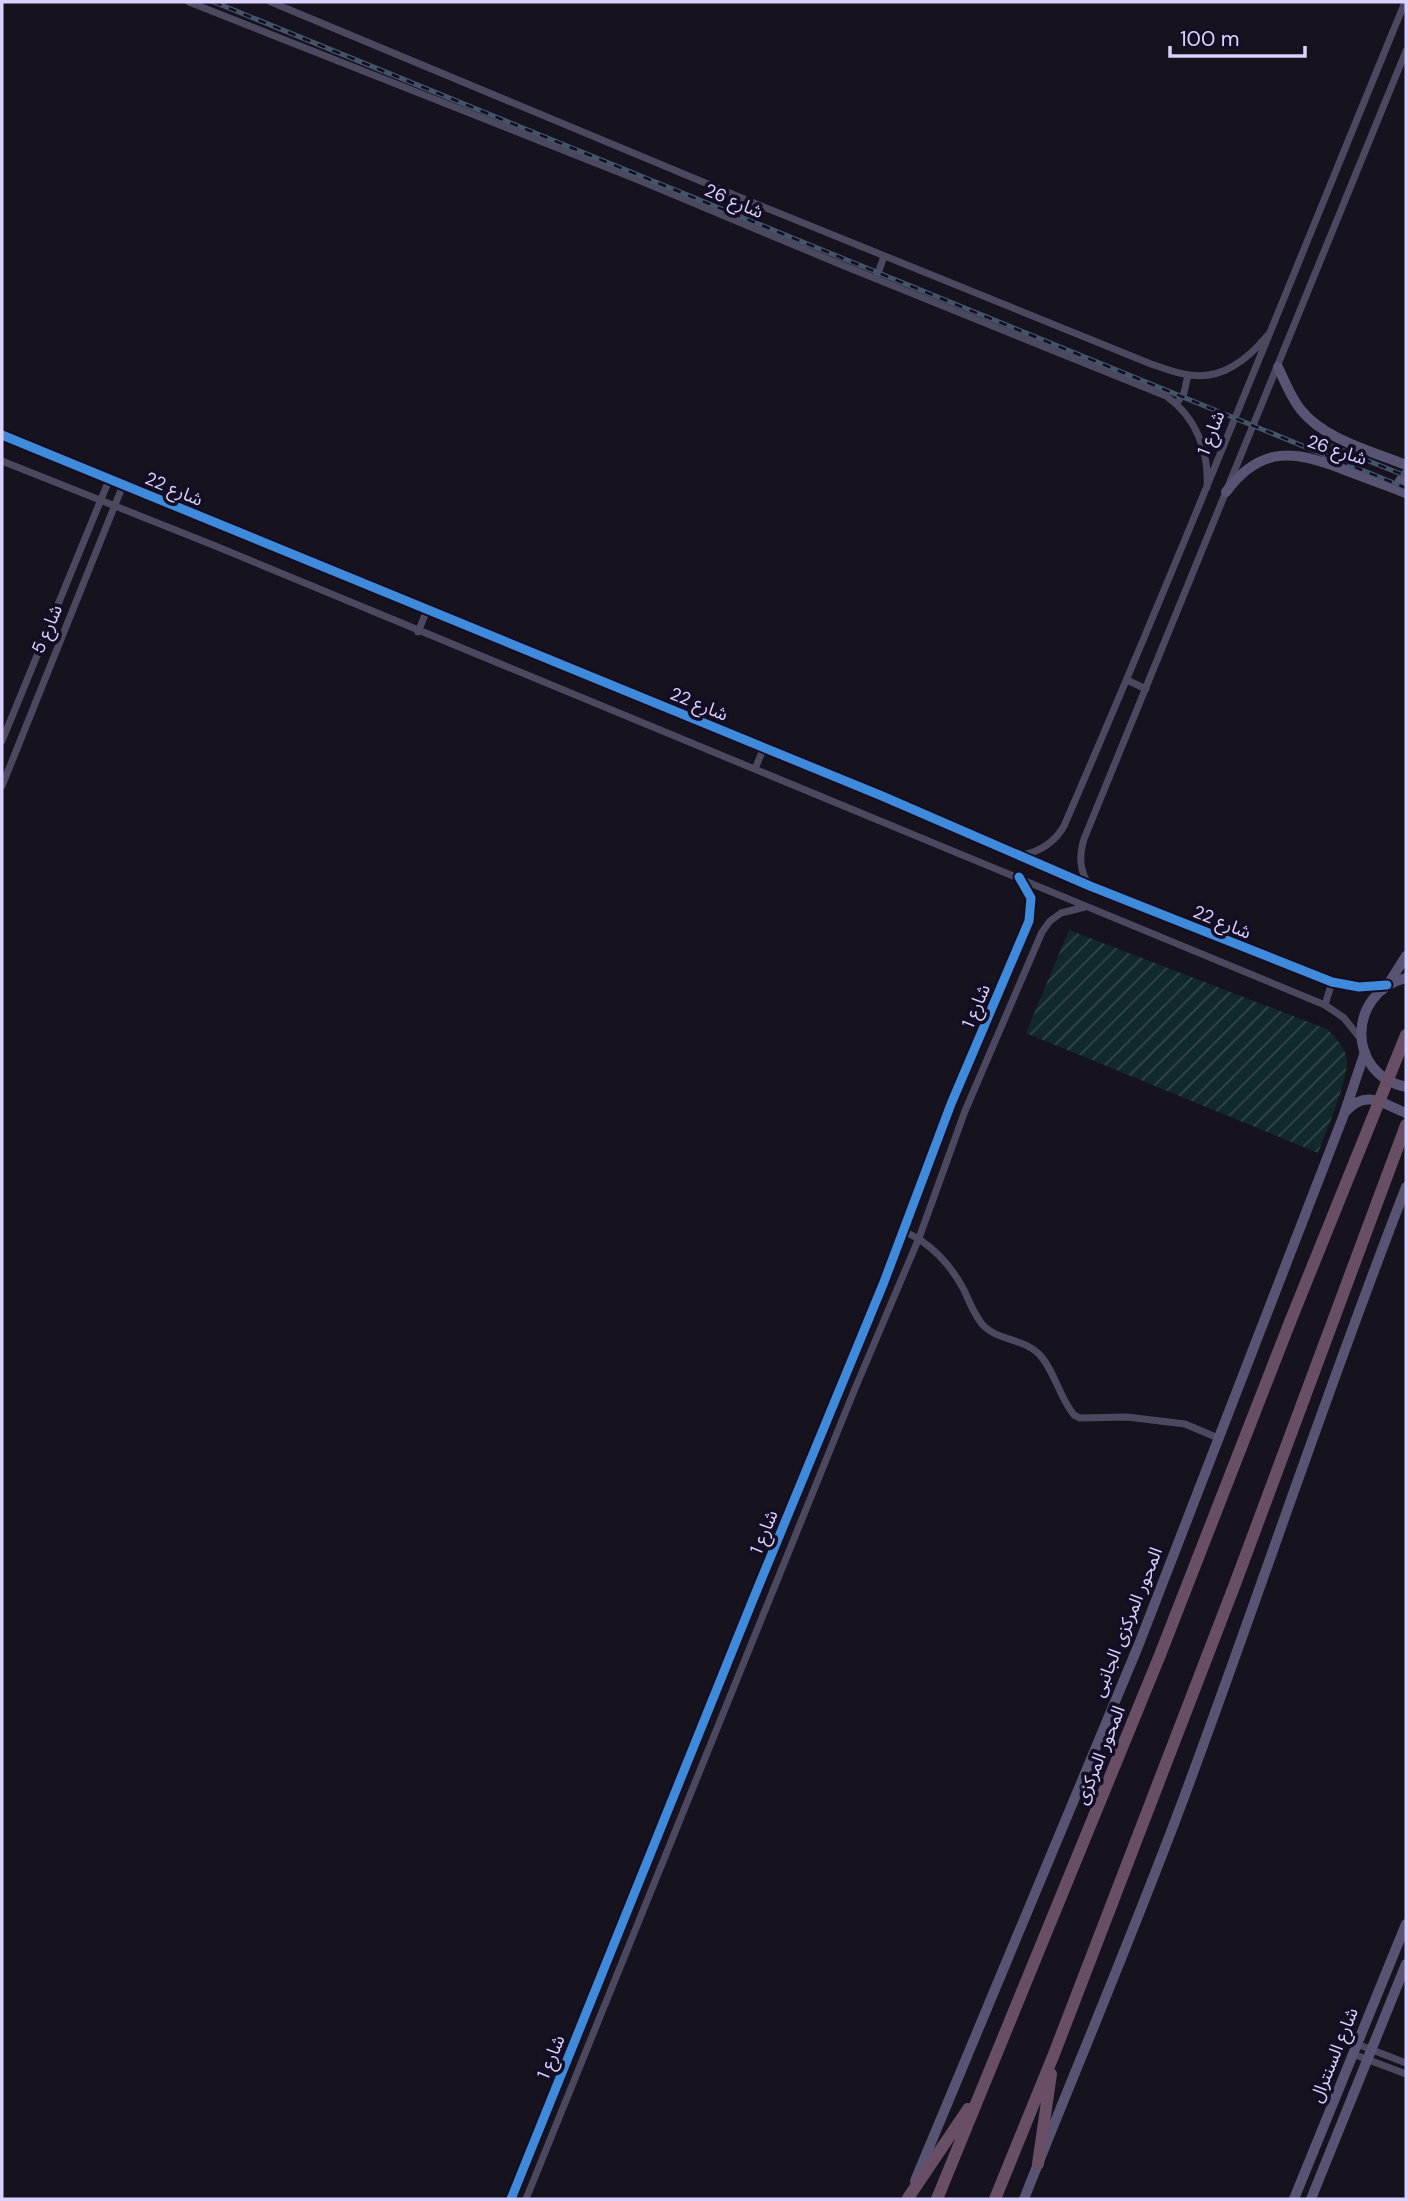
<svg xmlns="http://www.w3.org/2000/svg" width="1408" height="2201" font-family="'DM Sans','Noto Sans Arabic',sans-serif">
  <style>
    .garden { fill: url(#garden-furrows) }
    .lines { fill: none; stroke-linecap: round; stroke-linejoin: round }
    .street { stroke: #4c4860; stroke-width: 7 }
    .secondary { stroke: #595473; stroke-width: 10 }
    .highway { stroke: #684f66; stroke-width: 12 }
    .rail-casing { stroke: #44556a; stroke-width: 5 }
    .rail { stroke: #140e24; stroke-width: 2.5; stroke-dasharray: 8; stroke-linecap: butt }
    .highway-bridge { stroke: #684f66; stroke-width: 12 }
    .cycleway-casing { stroke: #140e24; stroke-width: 13 }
    .cycleway { stroke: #408adc; stroke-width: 9 }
    .labels { text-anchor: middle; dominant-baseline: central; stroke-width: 7; stroke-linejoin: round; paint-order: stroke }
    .street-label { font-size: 18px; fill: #dcd1ff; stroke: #140e24 }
  </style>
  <defs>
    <pattern id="garden-furrows" width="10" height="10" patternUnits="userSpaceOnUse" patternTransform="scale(1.75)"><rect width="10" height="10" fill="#12292c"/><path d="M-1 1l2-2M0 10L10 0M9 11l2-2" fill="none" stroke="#34474c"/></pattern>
  </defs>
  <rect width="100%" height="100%" fill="#16131f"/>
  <path class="garden" d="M1069,930L1327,1029C1336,1038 1347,1049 1347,1062C1347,1082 1326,1132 1318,1153L1026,1033Z"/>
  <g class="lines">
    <path class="street" d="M189,2L636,179L842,265L1166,396C1196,417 1209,451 1207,487
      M271,2L727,192L1151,364C1164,368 1177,374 1190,375C1222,380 1248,359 1267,336
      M876,279L884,256
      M1177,403L1184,393L1188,375
      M2,435L882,796L1090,886L1332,982L1359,987L1387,985
      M2,461L213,545L1325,1005L1344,1018L1360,1038
      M418,632L427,610
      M1127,680L1146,689
      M2,741L109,480
      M755,769L764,747
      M2,786L123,485
      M1023,855C1041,851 1055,842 1064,826C1182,553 1292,277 1405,2
      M1090,886C1079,871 1079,856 1084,839L1406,51
      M1325,1005L1332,982
      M903,1231C930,1242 951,1265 964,1290C969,1301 974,1314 982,1324C997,1341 1023,1338 1039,1354C1055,1371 1059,1397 1074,1415L1080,1418L1127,1417L1185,1424L1218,1438
      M1357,2044L1406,2063
      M1353,2054L1406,2074
      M511,2199L752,1602L884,1282L951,1104L1029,921L1031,898L1019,877
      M526,2199L854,1391L919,1238L965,1111L1042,932L1050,921L1061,913L1085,907"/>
    <path class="secondary" d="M1278,367C1285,382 1291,398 1301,410C1325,440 1372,451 1406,465
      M1226,492C1261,444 1296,451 1345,470C1366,478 1386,485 1406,493
      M1403,492L1400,481L1406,474
      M1406,978C1347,993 1346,1074 1406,1087
      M1389,983L1406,956
      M1346,1111C1367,1089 1383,1104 1406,1113
      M915,2181L1139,1644L1343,1117L1365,1052
      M1024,2199C1077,2066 1133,1934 1183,1800C1259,1596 1327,1389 1406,1187
      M1294,2199L1406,1924
      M1311,2199L1406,1964"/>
    <path class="highway" d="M1038,2164L1051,2074
      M908,2198L968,2109
      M937,2199L1160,1655L1290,1322
      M995,2199L1054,2054L1235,1584L1406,1125"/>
    <g class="rail-casing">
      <path id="rail" d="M214,2L1406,488
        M1319,441L1406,476"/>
    </g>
    <use href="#rail" class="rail"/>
    <path class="highway-bridge" d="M1290,1322L1406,1035"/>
    <g class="cycleway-casing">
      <path id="cycleway" d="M2,435L882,796L1090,886L1332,982L1359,987L1387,985
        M511,2199L752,1602L884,1282L951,1104L1029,921L1031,898L1019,877"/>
    </g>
    <use href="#cycleway" class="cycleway"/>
  </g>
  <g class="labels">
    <g class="street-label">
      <text transform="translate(734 201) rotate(23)">شارع 26</text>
      <text transform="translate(1211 433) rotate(-69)">شارع 1</text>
      <text transform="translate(1337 450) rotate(18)">شارع 26</text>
      <text transform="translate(174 489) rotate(23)">شارع 22</text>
      <text transform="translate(47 629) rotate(-67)">شارع 5</text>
      <text transform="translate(699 704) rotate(22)">شارع 22</text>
      <text transform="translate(1222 922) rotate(22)">شارع 22</text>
      <text transform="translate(976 1006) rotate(-67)">شارع 1</text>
      <text transform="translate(764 1532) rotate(-68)">شارع 1</text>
      <text transform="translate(1127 1622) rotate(-68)">المحور المركزى الجانبى</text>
      <text transform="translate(1100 1755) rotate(-68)">المحور المركزى</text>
      <text transform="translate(1334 2055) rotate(-68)">شارع السنترال</text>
      <text transform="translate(551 2057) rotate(-68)">شارع 1</text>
    </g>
  </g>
  <rect width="1408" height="2201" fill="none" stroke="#dcd1ff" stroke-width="7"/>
  <path d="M1170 46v10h135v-10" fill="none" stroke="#dcd1ff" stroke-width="3.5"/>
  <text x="1180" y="46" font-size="21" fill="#dcd1ff" stroke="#140e24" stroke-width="5" paint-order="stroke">100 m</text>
</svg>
